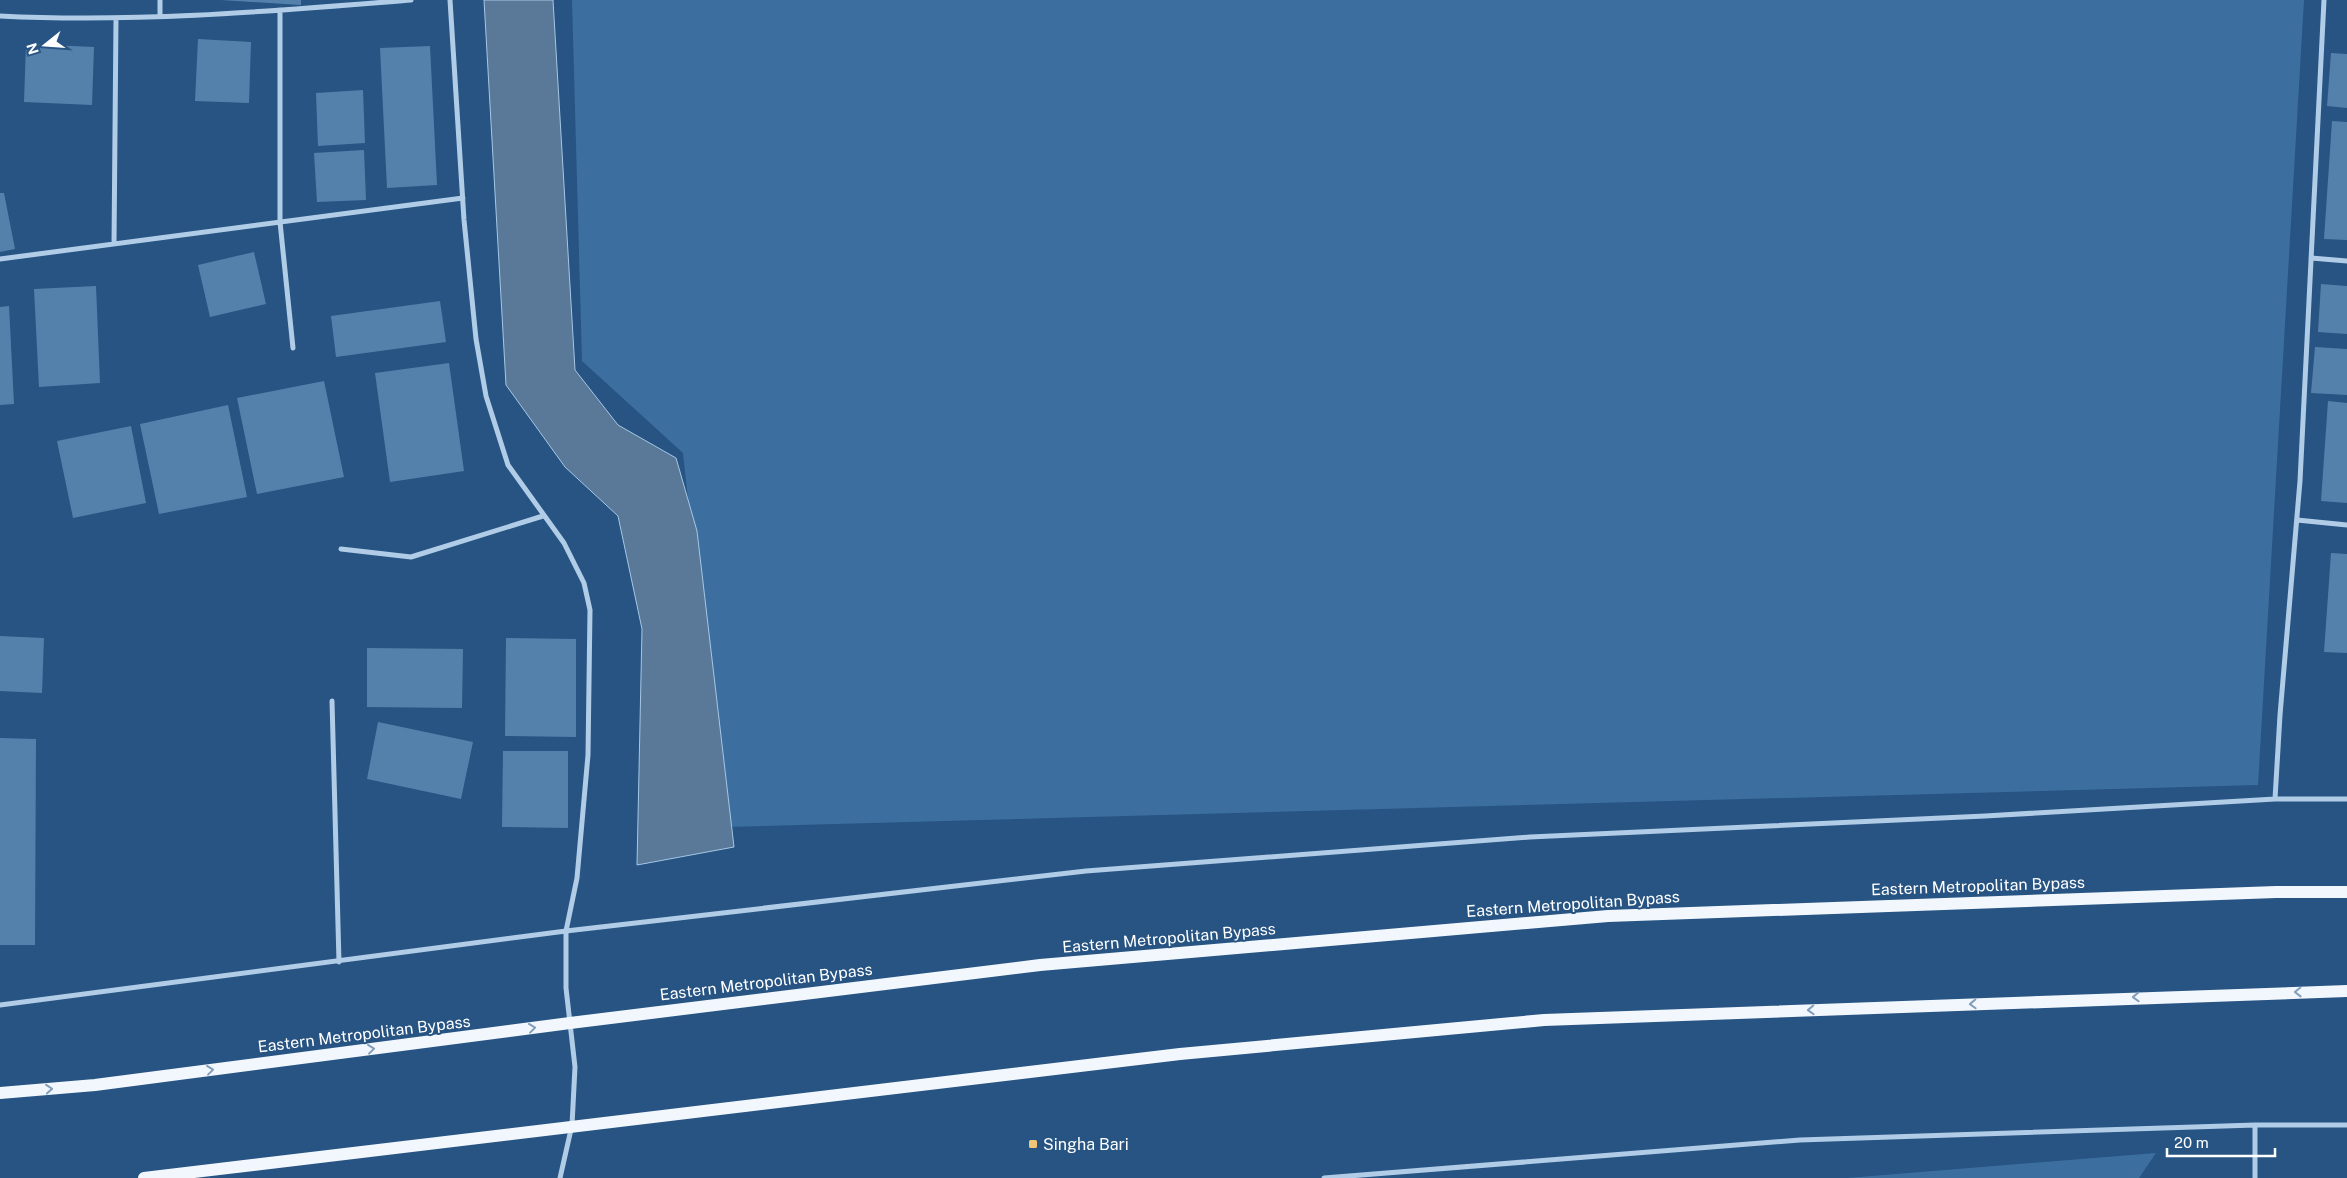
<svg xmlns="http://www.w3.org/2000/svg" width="2347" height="1178" font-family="'Public Sans',sans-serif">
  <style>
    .green { fill: #3c6f9f }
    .water { fill: #5a7998; stroke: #a5c7e7 }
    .building { fill: #5481ac }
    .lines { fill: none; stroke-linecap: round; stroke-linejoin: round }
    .minor { stroke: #b0cce7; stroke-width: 5 }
    .primary { stroke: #f1f7fd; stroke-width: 12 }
    .oneway { stroke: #829db9 }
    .poi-dot { fill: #efc576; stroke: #275482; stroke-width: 2 }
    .labels { text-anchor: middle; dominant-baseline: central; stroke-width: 4; stroke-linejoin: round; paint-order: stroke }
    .street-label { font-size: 16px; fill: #fff; stroke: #275482 }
    .poi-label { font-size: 16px; fill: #fff; stroke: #275482; text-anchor: start }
  </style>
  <rect width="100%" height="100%" fill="#275482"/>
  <path class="green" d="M572,0H2304L2258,785L724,827L683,453L582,361Z
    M2156,1153L2139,1178H1847Z"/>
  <path class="water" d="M484,0H553L575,370L618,425L676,458L697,531L734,847L637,865L642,629L618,516L565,467L506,385Z"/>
  <path class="building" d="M221,0H301V5Z
    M198,39L251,42L249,103L195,101Z
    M26,44L94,47L92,105L24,102Z
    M430,46L437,185L387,188L380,48Z
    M2331,53L2347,54V108L2327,106Z
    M363,90L365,143L318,146L316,93Z
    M2332,121L2347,122V240L2324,239Z
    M364,150L366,200L317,202L314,153Z
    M0,193H4L15,249L0,252Z
    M254,252L266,304L210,317L198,265Z
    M2321,284L2347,286V334L2318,332Z
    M96,286L100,383L39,387L34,289Z
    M440,301L446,342L336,357L331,316Z
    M9,306L14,404L0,405V307Z
    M2315,347L2347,349V395L2311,393Z
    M449,363L464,471L390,482L375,373Z
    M324,381L344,477L257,494L237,398Z
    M2328,401L2347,403V503L2321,501Z
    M228,405L247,497L159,514L140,424Z
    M131,426L146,503L73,518L57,441Z
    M2331,553L2347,554V653L2324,652Z
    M0,636L44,638L42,693L0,691Z
    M506,638L576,639V737L505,736Z
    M367,648L463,649L462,708L367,707Z
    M378,722L473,742L461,799L367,779Z
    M0,738L36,739L35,945H0Z
    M503,751H568V828L502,827Z"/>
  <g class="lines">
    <path class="minor" d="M450,0L464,220L476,339L486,396L508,465L564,543L584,583L590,610L588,755L577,878L566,931V988L575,1067L572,1125L560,1178
      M280,10V222L293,348
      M0,16C137,23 274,11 411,0
      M160,16V0
      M114,244L116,18
      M2311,258L2347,261
      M0,259L463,198
      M2297,520L2347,525
      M341,549L411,557L543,516
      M332,701L339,962
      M2275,799L2280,715L2300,481L2324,0
      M0,1005L566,931L1086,871L1530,837L1985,816L2275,799H2347
      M1324,1178L1800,1140L2255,1125H2347
      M2255,1178V1125"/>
    <path class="primary" d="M0,1093L95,1085L570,1023L1040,965L1608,916L2276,892H2347
      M144,1178L1180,1054L1544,1020L2347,991"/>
  </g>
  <defs><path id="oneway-chevron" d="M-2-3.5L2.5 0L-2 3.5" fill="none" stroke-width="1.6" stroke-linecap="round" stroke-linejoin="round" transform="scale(1.25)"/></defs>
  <g class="oneway">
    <use href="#oneway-chevron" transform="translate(2298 992) rotate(179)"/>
    <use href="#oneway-chevron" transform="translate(2136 997) rotate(178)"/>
    <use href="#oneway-chevron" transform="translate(1973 1004) rotate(178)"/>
    <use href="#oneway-chevron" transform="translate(1811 1010) rotate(178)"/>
    <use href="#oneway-chevron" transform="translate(532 1028) rotate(-7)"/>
    <use href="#oneway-chevron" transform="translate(371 1049) rotate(-7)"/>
    <use href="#oneway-chevron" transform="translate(210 1070) rotate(-7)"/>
    <use href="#oneway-chevron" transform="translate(49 1089) rotate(-5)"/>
  </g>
  <rect class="poi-dot" x="1028" y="1139" width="10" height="10" rx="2.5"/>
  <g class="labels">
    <g class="street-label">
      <text transform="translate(1978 886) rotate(-2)">Eastern Metropolitan Bypass</text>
      <text transform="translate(1573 904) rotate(-4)">Eastern Metropolitan Bypass</text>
      <text transform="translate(1169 938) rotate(-5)">Eastern Metropolitan Bypass</text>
      <text transform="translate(766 982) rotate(-7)">Eastern Metropolitan Bypass</text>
      <text transform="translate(364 1034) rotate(-7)">Eastern Metropolitan Bypass</text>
    </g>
    <g class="poi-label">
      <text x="1043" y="1144">Singha Bari</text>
    </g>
  </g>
  <g transform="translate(45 45) rotate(253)" stroke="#275482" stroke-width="4" paint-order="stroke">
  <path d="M0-4L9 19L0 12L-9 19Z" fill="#ffffff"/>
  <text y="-8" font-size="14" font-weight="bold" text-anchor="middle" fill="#ffffff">N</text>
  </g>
  <path d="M2167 1148v8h108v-8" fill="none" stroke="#ffffff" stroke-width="2.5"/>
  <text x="2174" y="1148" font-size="15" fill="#ffffff" stroke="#275482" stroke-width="4" paint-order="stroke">20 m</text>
</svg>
